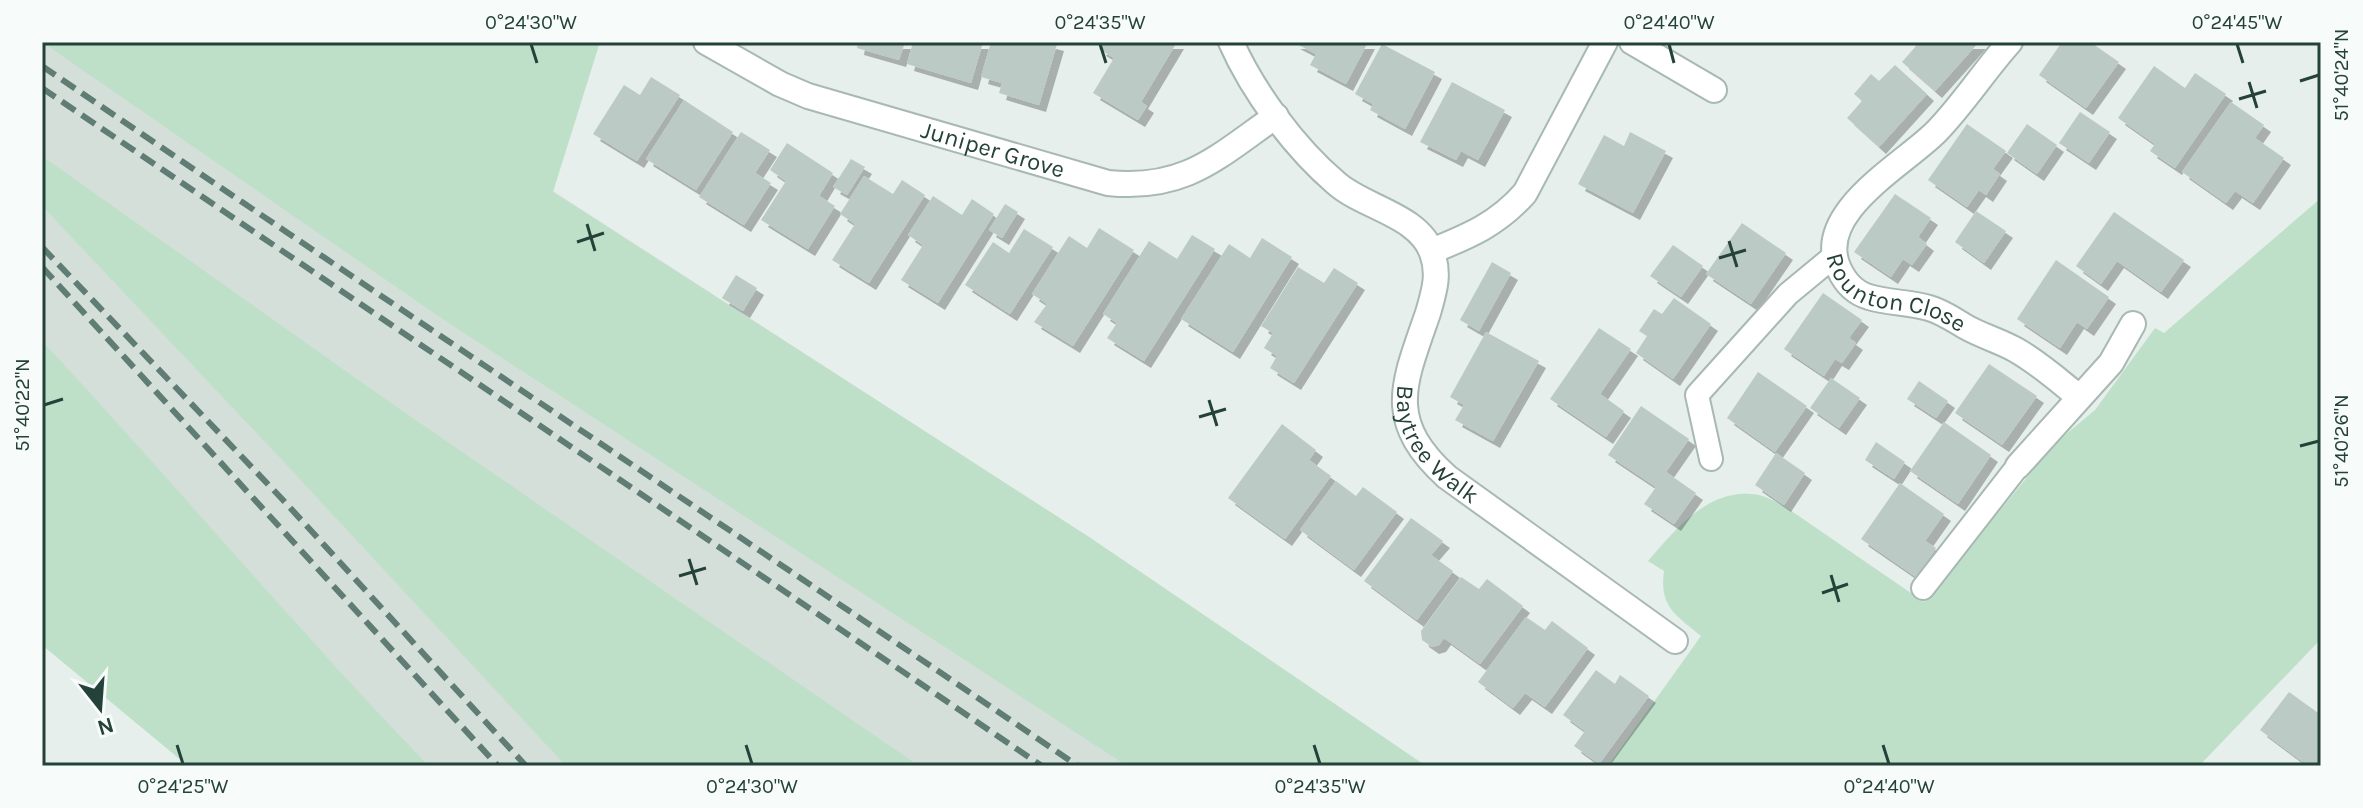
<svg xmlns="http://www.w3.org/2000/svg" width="2363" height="808" font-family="Karla,sans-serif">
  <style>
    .built { fill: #d4dfda }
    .green { fill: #bfe0c8 }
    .building { fill: #bbcac4; filter: url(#shadow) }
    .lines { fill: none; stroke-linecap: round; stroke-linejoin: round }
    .service-casing { stroke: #a8b8b2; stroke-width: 26 }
    .minor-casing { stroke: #a8b8b2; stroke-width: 28 }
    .service { stroke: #fff; stroke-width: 22 }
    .minor { stroke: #fff; stroke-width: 24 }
    .rail { stroke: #5f7d75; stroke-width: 6; stroke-dasharray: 16 8; stroke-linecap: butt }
    .ticks { fill: none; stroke: #24423a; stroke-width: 3 }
    .labels { text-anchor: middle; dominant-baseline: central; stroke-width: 6; stroke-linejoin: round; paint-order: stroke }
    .street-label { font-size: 24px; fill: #24423a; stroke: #f7fbf9 }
    .neatline { fill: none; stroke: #24423a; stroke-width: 3 }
    .ticks-label { font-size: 20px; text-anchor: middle; fill: #24423a }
  </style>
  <defs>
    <filter id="shadow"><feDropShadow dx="7" dy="7" stdDeviation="0" flood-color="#0004"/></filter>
  </defs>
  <rect width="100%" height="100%" fill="#e6efeb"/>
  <path class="built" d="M42,42L553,191L1089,537L1426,766H192L42,643Z"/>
  <path class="green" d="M42,42H600L553,192L1089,537L1426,766H1127L441,318Z
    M42,156L391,403L919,766H566L282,460L42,206Z
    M2321,198V639L2199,766H1608L1701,636C1676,615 1659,607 1664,571L1648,561C1674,531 1706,491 1750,494C1764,494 1778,503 1790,510L1924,602L2039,463L2065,435L2095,410L2155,328L2164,333Z
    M42,341C173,481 296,629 429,766H188L42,645Z"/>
  <path class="building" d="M858,42H905L899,60L857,48Z
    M913,42H983L971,83L907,64Z
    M991,42H1049L1057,44L1039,105L999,93L1002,83L981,77Z
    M1104,42H1177L1141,102L1147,106L1138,120L1093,93L1114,58L1099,49Z
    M1293,42H1368L1346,84L1310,65L1316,54Z
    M1911,42H1979L1935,91L1902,62L1916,46Z
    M2062,42H2090L2119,62L2086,108L2039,75Z
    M1382,44L1435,72L1405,129L1370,110L1373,104L1355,94Z
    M1895,65L1927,94L1879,147L1847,118L1862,101L1854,94L1871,74L1879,81Z
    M2154,66L2185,88L2195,73L2226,94L2175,168L2150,151L2155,144L2118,118Z
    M651,77L680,95L637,161L593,134L624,85L640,95Z
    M1452,82L1505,110L1478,160L1461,151L1456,160L1420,142Z
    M684,100L733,132L696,190L646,159Z
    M2231,102L2264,125L2255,138L2284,158L2253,203L2235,191L2226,203L2182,172Z
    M2080,112L2110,132L2089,163L2059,143Z
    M1967,124L2006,151L1993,169L2000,174L1986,195L1979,190L1967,207L1928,180Z
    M2027,124L2057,145L2037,174L2007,153Z
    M741,132L770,150L755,173L771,183L744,225L699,197Z
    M1630,132L1666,151L1633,213L1578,184L1604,135L1624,146Z
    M787,143L833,173L819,196L835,206L808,249L761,220L786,181L770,170Z
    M851,159L865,167L847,195L833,187Z
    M864,176L893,194L902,180L925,195L869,283L832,260L855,224L840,214Z
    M1895,194L1931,218L1918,237L1927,244L1912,265L1903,259L1891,277L1854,252Z
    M933,196L962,215L972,199L994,214L938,303L901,280L923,245L908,235Z
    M1005,204L1018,212L1002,238L989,230Z
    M1976,211L2006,231L1984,263L1955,242Z
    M2114,212L2184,260L2161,292L2117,261L2101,284L2076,266Z
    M1742,223L1786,253L1751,304L1706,274Z
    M1099,228L1134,250L1073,346L1034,322L1047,304L1032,294L1069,236L1087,248Z
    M1024,229L1053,247L1010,314L965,285L993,242L1009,253Z
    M1192,235L1215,249L1144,361L1107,338L1117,323L1103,314L1149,241L1177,259Z
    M1262,238L1292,257L1233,352L1181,319L1229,244L1250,258Z
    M1673,245L1703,266L1681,297L1650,276Z
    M2056,260L2109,297L2087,329L2077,322L2060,348L2017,319Z
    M1492,262L1511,273L1479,331L1460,320Z
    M1298,267L1324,283L1334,268L1358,283L1294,383L1270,368L1277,356L1264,348L1273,333L1261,326Z
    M736,275L757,288L743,311L722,298Z
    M1823,293L1862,320L1849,338L1856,343L1842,363L1835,359L1824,376L1784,349Z
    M1674,298L1711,324L1673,379L1636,353L1647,336L1639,331L1654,309L1662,314Z
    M1599,328L1631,349L1600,394L1624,411L1606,437L1550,399Z
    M1486,332L1539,361L1493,441L1455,420L1464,405L1450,397Z
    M1989,364L2037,396L2002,445L1955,413Z
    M1758,372L1807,406L1775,452L1727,418Z
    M1831,378L1860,398L1839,428L1810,408Z
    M1919,381L1948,401L1936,418L1907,399Z
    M1641,406L1689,439L1666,472L1696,493L1674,524L1644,504L1656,487L1608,455Z
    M1944,422L1991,455L1958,504L1910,471Z
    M1282,424L1316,450L1309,460L1331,476L1285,539L1228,498Z
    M1876,442L1905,462L1894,479L1865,460Z
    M1776,453L1805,473L1784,505L1755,485Z
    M1336,481L1356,496L1363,487L1397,512L1354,570L1300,530Z
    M1900,483L1944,514L1925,541L1936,548L1916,577L1861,539Z
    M1411,518L1443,541L1431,555L1453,571L1417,620L1364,581Z
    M1461,577L1479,589L1487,579L1523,606L1480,664L1444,638L1439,645L1432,647L1422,640L1421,631Z
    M1526,617L1545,630L1552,621L1588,648L1545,707L1525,693L1513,708L1478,682Z
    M1596,670L1615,684L1620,675L1649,696L1599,764L1574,746L1585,731L1563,715Z
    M2289,692L2321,715V757L2314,766H2308L2260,730Z"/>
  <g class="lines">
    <g class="service-casing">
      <path id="service" d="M1711,459L1697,395L1788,294L1834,256
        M1923,588L2018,466"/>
    </g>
    <g class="minor-casing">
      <g id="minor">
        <path id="s1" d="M706,42L780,84L808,96L1108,183C1185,191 1217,157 1276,116"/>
        <path id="s2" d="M1231,42C1253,92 1295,148 1336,183C1364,208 1419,215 1432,253C1440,274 1434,292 1428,313C1404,383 1384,420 1447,477L1675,641"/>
        <path d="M1632,42L1714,90"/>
        <path id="s3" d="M2010,42C1984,71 1964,103 1937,131C1905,164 1812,213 1839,269C1845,282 1855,293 1869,297C1888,303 1909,302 1929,308C1943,312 1954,320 1966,327C1982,336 2000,341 2016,350C2039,363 2059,381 2079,397"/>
        <path d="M1432,251C1469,236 1498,224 1525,193L1605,42"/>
        <path d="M2018,466L2111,363L2133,324"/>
      </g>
    </g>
    <use href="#service" class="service"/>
    <use href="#minor" class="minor"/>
    <path class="rail" d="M42,66C386,301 733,531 1078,766
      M42,88L1042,766
      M42,247L283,500L526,766
      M42,267L498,766"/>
  </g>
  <path class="ticks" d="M531,44L537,63M1100,44L1106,63M1669,44L1674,63M2237,44L2243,63M2300,81L2319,75M2249,82L2257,108M2239,99L2266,91M587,224L595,251M1729,241L1737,267M577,242L604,233M1719,258L1746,250M1209,400L1217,426M44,405L63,399M1199,417L1226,409M2300,446L2319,441M689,559L697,585M1831,575L1839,602M679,576L706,568M1822,593L1848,584M177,745L183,764M746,745L752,764M1314,745L1320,764M1883,745L1889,764"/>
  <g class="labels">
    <g class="street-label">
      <text stroke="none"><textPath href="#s1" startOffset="308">Juniper Grove</textPath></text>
      <text stroke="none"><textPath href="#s3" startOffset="360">Rounton Close</textPath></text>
      <text stroke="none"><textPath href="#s2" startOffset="506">Baytree Walk</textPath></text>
    </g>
  </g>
  <rect width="2363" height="808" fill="none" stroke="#f7fbf9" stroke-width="88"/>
  <g transform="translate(100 708) rotate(163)" stroke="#f7fbf9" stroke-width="6" paint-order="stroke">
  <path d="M0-6L14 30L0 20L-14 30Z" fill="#24423a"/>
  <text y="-12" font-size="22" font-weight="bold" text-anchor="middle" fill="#24423a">N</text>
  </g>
  <rect x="44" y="44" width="2275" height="720" class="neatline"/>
  <g class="ticks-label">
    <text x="531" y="29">0°24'30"W</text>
    <text x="1100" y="29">0°24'35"W</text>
    <text x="1669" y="29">0°24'40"W</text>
    <text x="2237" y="29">0°24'45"W</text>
    <text transform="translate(2341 75) rotate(-90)" y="7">51°40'24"N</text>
    <text transform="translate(22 405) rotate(-90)" y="7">51°40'22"N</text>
    <text transform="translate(2341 441) rotate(-90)" y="7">51°40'26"N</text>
    <text x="183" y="793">0°24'25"W</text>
    <text x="752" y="793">0°24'30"W</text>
    <text x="1320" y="793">0°24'35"W</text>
    <text x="1889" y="793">0°24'40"W</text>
  </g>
</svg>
